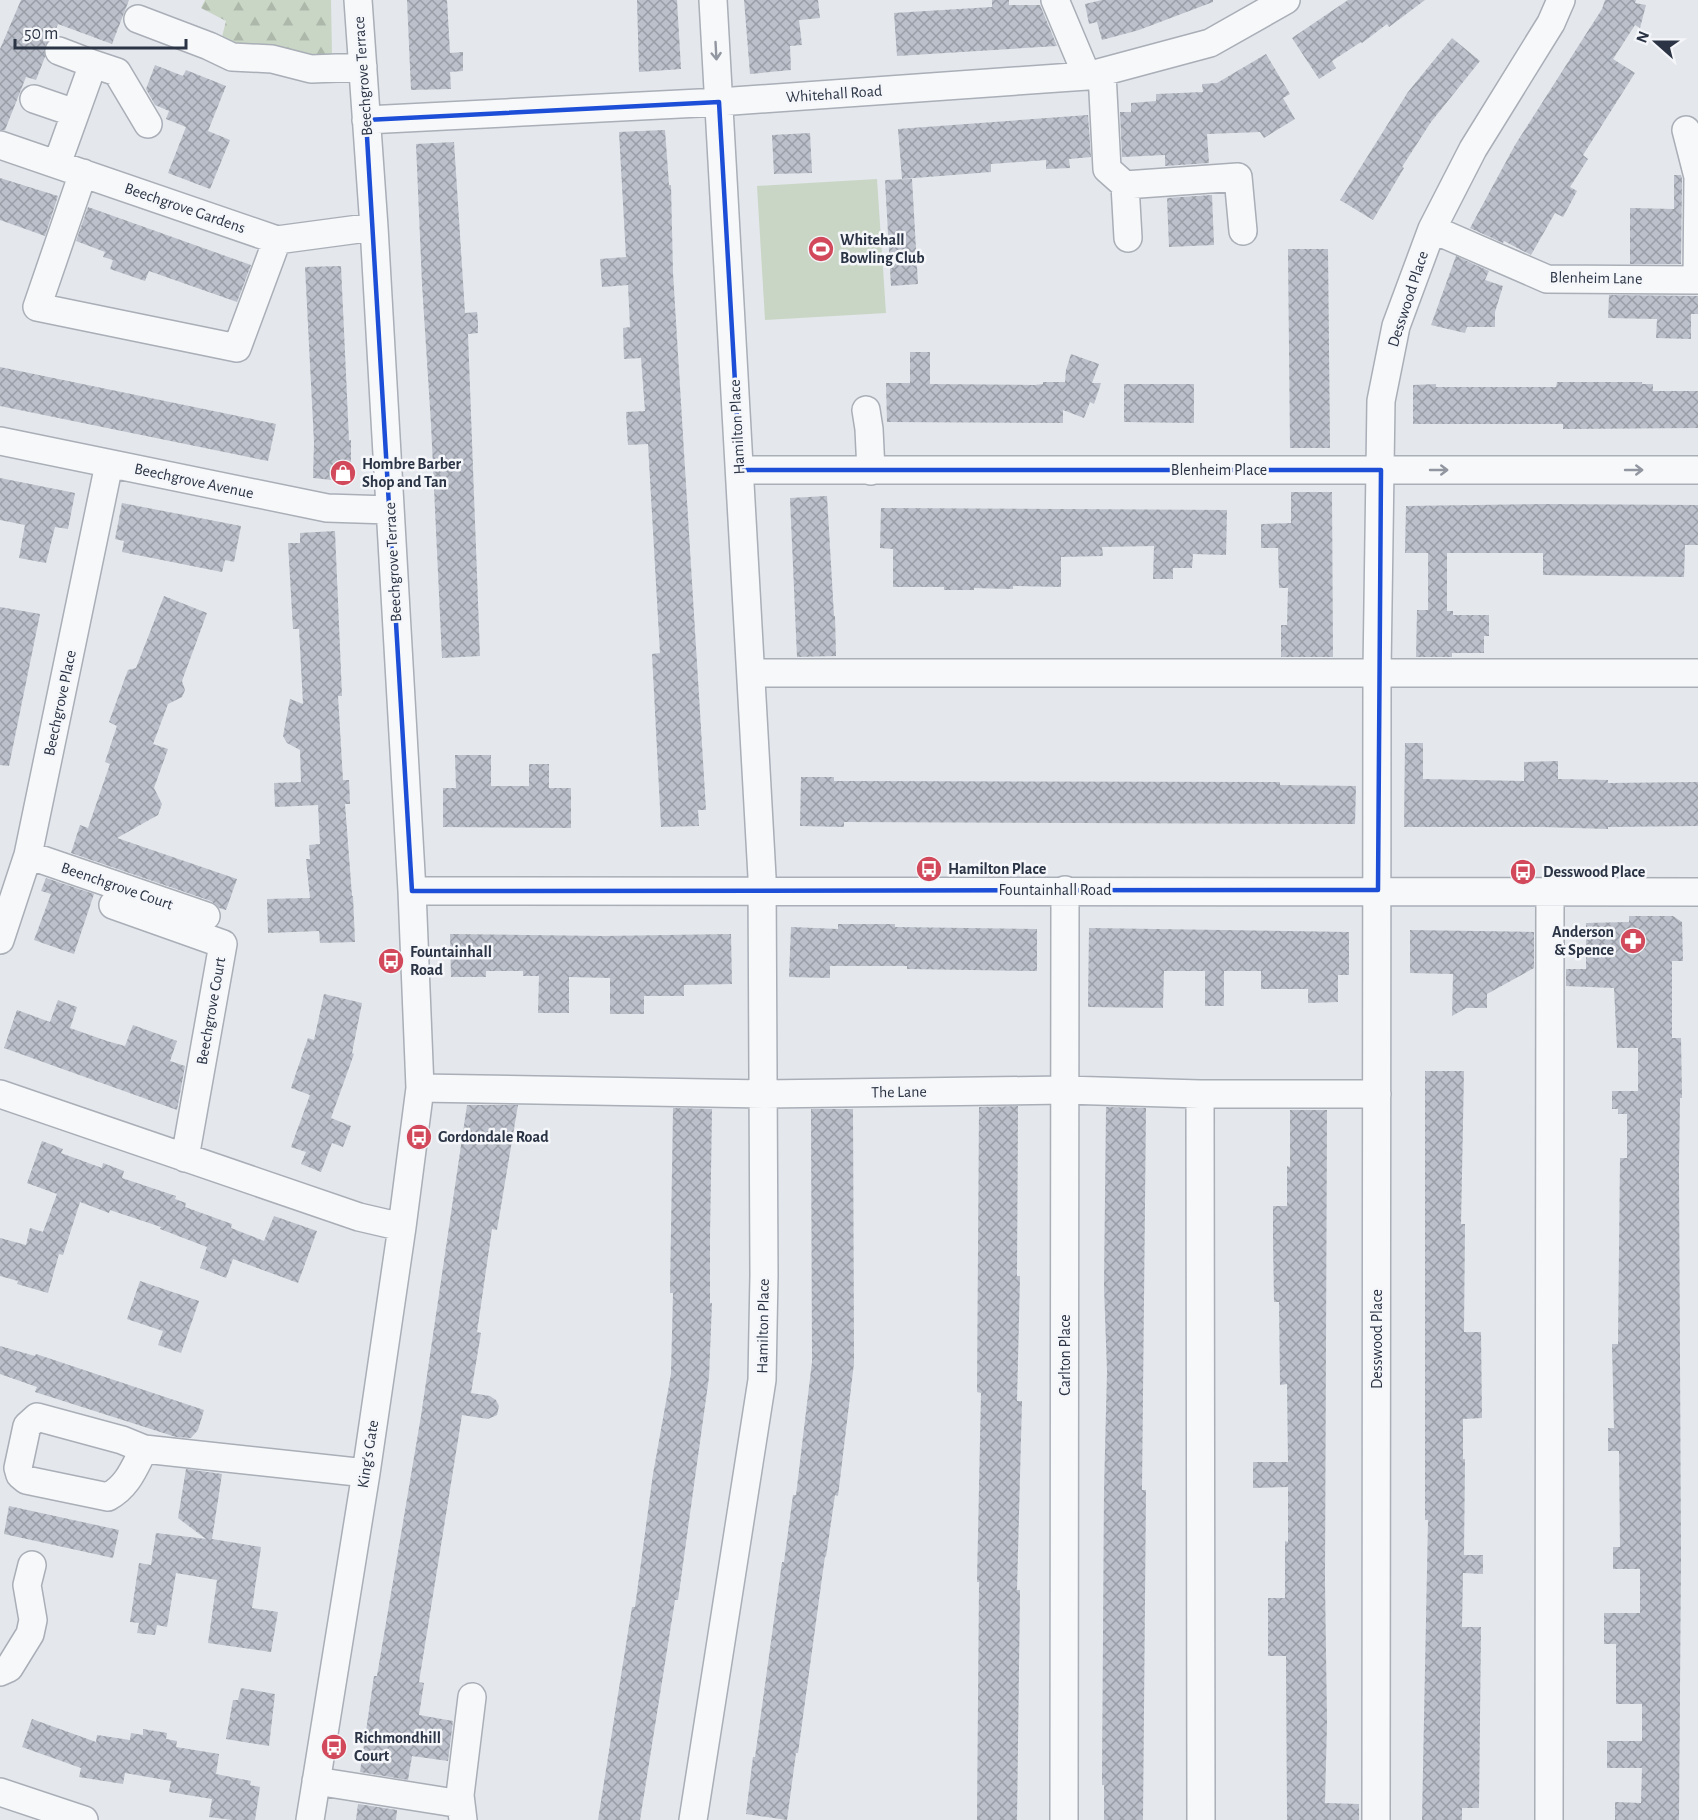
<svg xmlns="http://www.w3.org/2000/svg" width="1698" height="1820" font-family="'Alegreya Sans',sans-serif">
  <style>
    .green { fill: #c9d6c5 }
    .forest { fill: url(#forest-firs) }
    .building { fill: url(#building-cross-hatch) }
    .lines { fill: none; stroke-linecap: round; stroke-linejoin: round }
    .minor-casing { stroke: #a9aeb7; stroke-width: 30 }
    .minor { stroke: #f7f8fa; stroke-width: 27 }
    .oneway { stroke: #9196a0 }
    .marked { fill: none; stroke: #1d4ed8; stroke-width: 4.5; stroke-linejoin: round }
    .labels { text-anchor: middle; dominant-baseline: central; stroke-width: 5; stroke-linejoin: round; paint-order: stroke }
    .street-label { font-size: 16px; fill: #2b3445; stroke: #f4f6f9 }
    .poi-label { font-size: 16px; font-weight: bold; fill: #2b3445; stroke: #f4f6f9; text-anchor: start }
  </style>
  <defs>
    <pattern id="forest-firs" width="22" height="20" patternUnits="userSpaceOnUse" patternTransform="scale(1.5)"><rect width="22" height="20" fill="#c9d6c5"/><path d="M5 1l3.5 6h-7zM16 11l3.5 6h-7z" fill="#adb8ab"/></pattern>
    <pattern id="building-cross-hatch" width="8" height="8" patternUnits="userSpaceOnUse" patternTransform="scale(1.5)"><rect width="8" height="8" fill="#bbc0ca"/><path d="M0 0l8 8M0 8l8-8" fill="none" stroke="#989da6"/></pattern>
  </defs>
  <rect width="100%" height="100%" fill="#e4e7ec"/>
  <path class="green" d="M877,179L886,313L765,320L757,186Z"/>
  <path class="forest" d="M205,0H331L332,55L286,54L228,45L222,37L226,21L201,8Z"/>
  <path class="building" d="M21,0H129L112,44L58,24L53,37L45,45V57L36,80L26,77L5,130H0V49Z
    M407,0H447L450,53L463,52V71L450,72L451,89L411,90Z
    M637,0H677L681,69L639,72Z
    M744,0H818L820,18L799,20L802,45L790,46L791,70L750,74Z
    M992,0H1009V5H1040L1057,46L897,56L894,13L992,7Z
    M1102,0H1213V2L1139,30L1102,40L1097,22L1089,24L1085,4Z
    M1348,0H1425L1389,27L1387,24L1362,43L1361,42L1332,61L1336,68L1319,79L1292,38Z
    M1605,0H1636L1635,3L1646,5L1640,28L1635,25L1613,59L1635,73L1583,155L1588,159L1570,187L1577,191L1563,217L1555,213L1531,255L1504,241L1503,243L1470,228L1515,145L1602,9Z
    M1452,38L1480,61L1431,122L1402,167L1404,168L1373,220L1340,200L1408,92Z
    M1266,54L1290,94L1283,98L1295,119L1264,138L1260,132L1207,134L1209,163L1165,166V155L1122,157L1120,112H1131V103L1156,101V94L1203,92L1202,84L1217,83Z
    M155,65L183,76L186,70L226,86L208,131L230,140L210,189L168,173L186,127L166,119L169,111L155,105L146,89Z
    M1088,115L1091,157L1069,159L1070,168L1046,169V160L991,164V172L902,179L898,129Z
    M665,130L669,185H671L673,273L706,810H698L699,826L661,827L652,654L660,653L648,444L628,445L627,430L626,412L645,411L641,358L624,359L623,328L630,327L628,285L602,287L600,259L626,257L619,132Z
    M810,133L812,173L774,174L772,135Z
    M454,142L465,313L477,312L478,323V333L468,334L480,656L442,658L431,424L422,284L416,144Z
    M1674,175H1681L1682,179L1681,264H1630V208L1674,209Z
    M0,178L58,196L45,236L0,220Z
    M912,179L918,284L891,286L885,180Z
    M1212,195L1214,245L1169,247L1167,198Z
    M88,207L251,265L237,302L149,271L145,281L110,269L113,260L103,257L105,252L76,241Z
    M1288,249H1328L1330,448H1290Z
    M1456,256L1489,271L1485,280L1503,286L1495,312V327H1467L1465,333L1431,325Z
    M341,266L349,440H351V482L313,478L314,442L305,267Z
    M1609,295L1698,296V314H1691V339L1656,338L1657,319L1608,318Z
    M910,352H930V384L1035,385L1043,384V382H1065L1066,370L1071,354L1099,364L1092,383H1101L1094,404L1090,402L1084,418L1063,410V423L887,422L886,383H910Z
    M0,367L276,424L268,461L0,406Z
    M1557,382H1642V384H1653V391H1698V428L1563,429V424H1413V385L1436,384V387H1556Z
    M1124,384H1194V423L1124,422Z
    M0,478L75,493L68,529L55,527L46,563L19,558L25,525L0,520Z
    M1291,492H1332L1333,657H1281V625H1287L1288,588H1279L1278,548H1261V524L1291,523Z
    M827,496L834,616H835L836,656L797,657L790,498Z
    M122,503L241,526L234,562L225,560L222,572L122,552L124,541L115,539Z
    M1544,504L1698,505V545H1685L1684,577L1543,575V553H1447V611H1453V615H1489V636H1484V653H1452V657H1416L1417,610H1428V553H1405L1406,506Z
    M881,508L1227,510L1226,555L1193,554L1192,568H1173V579H1153L1154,546L1102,547L1103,556L1061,557V587L1013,586V589L974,588V590H944V587H893V549L880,548Z
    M335,531L342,696H338L343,780H349L350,804H345L352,896H353L355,942L320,943L319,931L268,933L267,899L310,898L306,859H310L309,845L320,844L318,805L275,807L274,783L301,782L300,750L287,743L283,736L290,699L303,704L299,629H293L288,543H300V533Z
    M164,596L207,613L182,681L185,690L182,697L168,704L153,744L168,749L154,788L162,804L158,815L117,838L237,879L226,910L219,908L211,901L71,853L80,825L88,828L110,764L105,762L117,726L109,722L125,678L128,670L136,668Z
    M0,607L40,614L9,766L0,765Z
    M1405,743H1423V779L1524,781V762L1558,761V779L1608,780V783L1698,782V826L1608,827V829L1544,827H1404Z
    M455,755H491V786H529V764H549V788H571V828L443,827V788H456Z
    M801,777H834V781L1280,782V785L1356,786L1355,824L844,822V827L800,826Z
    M46,878L94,894L74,954L34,940L51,894L41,891Z
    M1629,916H1673L1682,922L1683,961H1672V1038H1681L1682,1098H1680L1679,1167L1681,1558L1679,1820H1615V1802L1641,1803L1642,1768H1607V1741H1642V1704H1616V1644H1604V1613H1640V1569H1613V1547H1620L1619,1451H1608V1428H1614L1612,1344H1618L1620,1158H1627V1114H1618V1109H1612V1091H1638V1048H1617L1614,988L1566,986V969H1586V923L1629,922Z
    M838,924H895V927L1037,929V971L907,969V966H830V978L789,977L791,927L838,929Z
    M1089,928L1349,932V975H1338V1002L1308,1003V989H1261V971H1224V1006H1205V971H1164L1163,1008L1088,1007Z
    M1410,930L1534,932V968L1487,994V1008H1466L1452,1016L1453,974L1410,973Z
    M450,934L604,936L731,934L732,984L684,985V996H644V1014H610V978L569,977V1013H538L539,976H523V971H486V977H451Z
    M324,994L362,1003L352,1053L354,1054L331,1118L351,1126L343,1147L332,1143L321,1172L301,1164L306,1152L291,1147L310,1095L291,1088L308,1038L314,1040Z
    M58,1000L77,1007L70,1028L107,1041L125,1046L133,1025L177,1041L170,1061L185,1066L177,1110L4,1048L17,1010L50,1022Z
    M1425,1071H1464L1461,1224H1465L1464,1332H1481L1482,1418L1463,1419V1459H1465L1464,1555H1483V1574L1463,1573L1462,1627H1481L1479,1808H1462V1820H1422L1428,1520H1425Z
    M467,1105H518L497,1230L492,1229L477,1332L481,1333L471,1393L490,1396L496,1400L499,1406L497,1415L488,1419L462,1415L419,1682L424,1683L419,1715L453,1721L448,1761L412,1756L408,1780L360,1772L374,1676H377L421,1416Z
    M1018,1106L1017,1276H1020L1017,1401H1022L1017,1590H1020L1017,1820H977L979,1582H977L981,1393L977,1392L979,1107Z
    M1106,1107L1146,1108L1142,1490H1146L1143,1820H1104V1785H1102L1104,1490L1107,1372L1104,1287Z
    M673,1108L712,1109L710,1236V1303H712L709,1377L678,1600H675L640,1820H598L632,1607H635L653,1474L671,1374L673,1293H670Z
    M811,1109H853L854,1363L838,1496L835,1495L826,1557L825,1556L798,1753H796L787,1820L746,1814L753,1757H755L782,1562H784L793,1495H796L812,1362Z
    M1290,1110H1327L1325,1582L1327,1723L1325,1803L1359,1804V1820H1287L1286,1656H1268V1598H1285V1541L1288,1542V1487L1253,1488V1462H1288L1287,1384L1280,1385L1279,1302H1274L1273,1239V1206H1287V1166L1290,1167Z
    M42,1141L63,1149L61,1153L102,1168L103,1163L124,1171L122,1178L176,1196L175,1199L186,1203L185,1207L232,1224L231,1228L264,1241L274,1216L317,1231L298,1283L233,1259L226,1278L200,1268L207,1247L160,1229L161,1227L110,1210L109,1213L80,1202L63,1255L59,1254L48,1293L17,1284L18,1281L0,1276V1238L26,1245L30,1228L43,1232L57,1194L27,1183Z
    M140,1281L199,1301L181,1353L158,1345L163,1331L127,1319Z
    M0,1346L35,1356L36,1354L204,1410L198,1430L191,1438L176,1437L35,1392L37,1387L0,1374Z
    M186,1469L222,1474L212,1539L261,1547L252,1608L278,1612L271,1652L208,1643L217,1580L176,1573L167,1627L157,1625L155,1635L137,1633L139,1623L130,1622L139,1563L151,1565L156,1533L206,1539L178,1518Z
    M9,1506L119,1530L113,1558L4,1534Z
    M241,1688L275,1694L269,1746L226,1739L233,1700H238Z
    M32,1719L96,1742L97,1735L130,1740L131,1733L143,1735V1729L167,1733L166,1739L177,1741L176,1747L219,1754L216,1774L251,1781L250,1785L260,1787L255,1820H233L209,1817L212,1799L169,1792L171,1781L125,1773L123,1784L79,1777L81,1768L22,1747Z
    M358,1804L397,1810L396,1820H356Z"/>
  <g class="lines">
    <g class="minor-casing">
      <path id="minor" d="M1055,0L1087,76
        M138,19L209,46L232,57L272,59L311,69L363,67
        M59,51L93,64
        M1102,73L1107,169L1125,185L1238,177L1243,231
        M34,99L75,113
        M366,120L719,102L1087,76L1210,43L1286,0
        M1686,130L1698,177L1697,280
        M0,145L277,240L374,227
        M57,164L93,64L117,72L148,124
        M83,173L37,307L237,348L277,240
        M1125,185L1128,238
        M1432,229L1547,279L1698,280
        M866,410L869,429L871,471
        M0,441L327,508L389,510
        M740,470H1698
        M752,673H1698
        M28,855L206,916
        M412,891L1698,892
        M113,905L223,944L185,1158
        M0,940L28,855L109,464
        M420,1088L764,1094L1065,1090L1200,1094H1377
        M0,1094L359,1217L402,1227
        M1200,1094L1201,1820
        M144,1449C134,1468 128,1486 108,1497L26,1480L20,1475L18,1468L27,1426L37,1417L122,1440L144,1449L366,1473
        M0,1672L9,1668L30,1634L33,1620L27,1585L32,1565
        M316,1781L461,1804
        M0,1792L84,1820
        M310,1820L366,1473L402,1227L420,1088L412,891L374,227L358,0
        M463,1820L460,1795L472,1697
        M693,1820L762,1380L764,1275L762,877L713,0
        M1064,1820L1065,890
        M1376,1820L1377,671L1381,401L1396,326L1432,229L1473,149L1551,23L1561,0
        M1549,1820L1550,891"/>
    </g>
    <use href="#minor" class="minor"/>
  </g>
  <defs><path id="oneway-shaft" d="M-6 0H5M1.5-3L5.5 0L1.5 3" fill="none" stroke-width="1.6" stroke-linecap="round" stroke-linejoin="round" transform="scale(1.5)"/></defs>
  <g class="oneway">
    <use href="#oneway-shaft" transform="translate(716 51) rotate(87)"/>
    <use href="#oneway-shaft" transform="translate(1439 470)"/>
    <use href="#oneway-shaft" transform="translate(1634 470)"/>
  </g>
  <path class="marked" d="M719,102L740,470H1381L1378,890L412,891L366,120Z"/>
  <defs>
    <g id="stadium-disc" transform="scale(1.35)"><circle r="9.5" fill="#d1495b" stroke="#f4f6f9"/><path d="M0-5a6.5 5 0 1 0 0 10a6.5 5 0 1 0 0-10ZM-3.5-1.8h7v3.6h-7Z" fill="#fff"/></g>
    <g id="shop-disc" transform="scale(1.35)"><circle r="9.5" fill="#d1495b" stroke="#f4f6f9"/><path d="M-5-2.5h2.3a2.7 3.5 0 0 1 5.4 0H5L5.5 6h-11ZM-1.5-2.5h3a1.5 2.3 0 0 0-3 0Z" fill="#fff"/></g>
    <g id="bus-disc" transform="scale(1.35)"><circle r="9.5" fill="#d1495b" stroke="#f4f6f9"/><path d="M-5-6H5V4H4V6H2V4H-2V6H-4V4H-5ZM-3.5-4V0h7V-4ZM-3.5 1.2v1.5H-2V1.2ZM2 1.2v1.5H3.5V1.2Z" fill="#fff"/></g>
    <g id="pharmacy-disc" transform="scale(1.35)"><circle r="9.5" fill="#d1495b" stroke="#f4f6f9"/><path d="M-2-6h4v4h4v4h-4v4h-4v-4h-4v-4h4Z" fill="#fff"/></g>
  </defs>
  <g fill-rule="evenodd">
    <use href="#stadium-disc" x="821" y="249"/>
    <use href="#shop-disc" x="343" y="473"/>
    <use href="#bus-disc" x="929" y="869"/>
    <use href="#bus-disc" x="1523" y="872"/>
    <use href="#pharmacy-disc" x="1633" y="941"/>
    <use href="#bus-disc" x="391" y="961"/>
    <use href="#bus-disc" x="419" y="1137"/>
    <use href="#bus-disc" x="334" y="1747"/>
  </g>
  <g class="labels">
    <g class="street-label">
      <text transform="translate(363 76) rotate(-94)">Beechgrove Terrace</text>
      <text transform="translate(834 94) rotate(-4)">Whitehall Road</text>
      <text transform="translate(185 208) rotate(19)">Beechgrove Gardens</text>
      <text transform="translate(1596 278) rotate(1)">Blenheim Lane</text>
      <text transform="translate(1408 299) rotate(-72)">Desswood Place</text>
      <text transform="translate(737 427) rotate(-93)">Hamilton Place</text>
      <text x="1219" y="470">Blenheim Place</text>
      <text transform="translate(194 481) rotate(12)">Beechgrove Avenue</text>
      <text transform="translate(393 562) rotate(-93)">Beechgrove Terrace</text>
      <text transform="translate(60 703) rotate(-78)">Beechgrove Place</text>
      <text transform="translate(117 886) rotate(19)">Beenchgrove Court</text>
      <text x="1055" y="890">Fountainhall Road</text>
      <text transform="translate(211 1011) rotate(-80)">Beechgrove Court</text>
      <text transform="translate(899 1092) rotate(-1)">The Lane</text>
      <text transform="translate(763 1326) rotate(-89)">Hamilton Place</text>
      <text transform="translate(1377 1339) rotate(-90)">Desswood Place</text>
      <text transform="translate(1065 1355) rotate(-90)">Carlton Place</text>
      <text transform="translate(368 1454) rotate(-81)">King's Gate</text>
    </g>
    <g class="poi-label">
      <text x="840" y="240">Whitehall<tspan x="840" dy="18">Bowling Club</tspan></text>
      <text x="362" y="464">Hombre Barber<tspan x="362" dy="18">Shop and Tan</tspan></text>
      <text x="948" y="869">Hamilton Place</text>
      <text x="1543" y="872">Desswood Place</text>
      <text x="1614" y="932" text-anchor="end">Anderson<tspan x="1614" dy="18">&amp; Spence</tspan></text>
      <text x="410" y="952">Fountainhall<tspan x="410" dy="18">Road</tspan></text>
      <text x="438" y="1137">Gordondale Road</text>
      <text x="354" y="1738">Richmondhill<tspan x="354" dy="18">Court</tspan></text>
    </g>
  </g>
  <g transform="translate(1656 42) rotate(291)" stroke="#f4f6f9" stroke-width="4.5" paint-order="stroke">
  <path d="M0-4.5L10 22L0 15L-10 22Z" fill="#2b3445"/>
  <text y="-9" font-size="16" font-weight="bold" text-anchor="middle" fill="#2b3445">N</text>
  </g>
  <path d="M15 39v9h171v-9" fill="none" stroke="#2b3445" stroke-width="3"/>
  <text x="24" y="39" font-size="18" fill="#2b3445" stroke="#f4f6f9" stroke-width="4.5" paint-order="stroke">50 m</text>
</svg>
